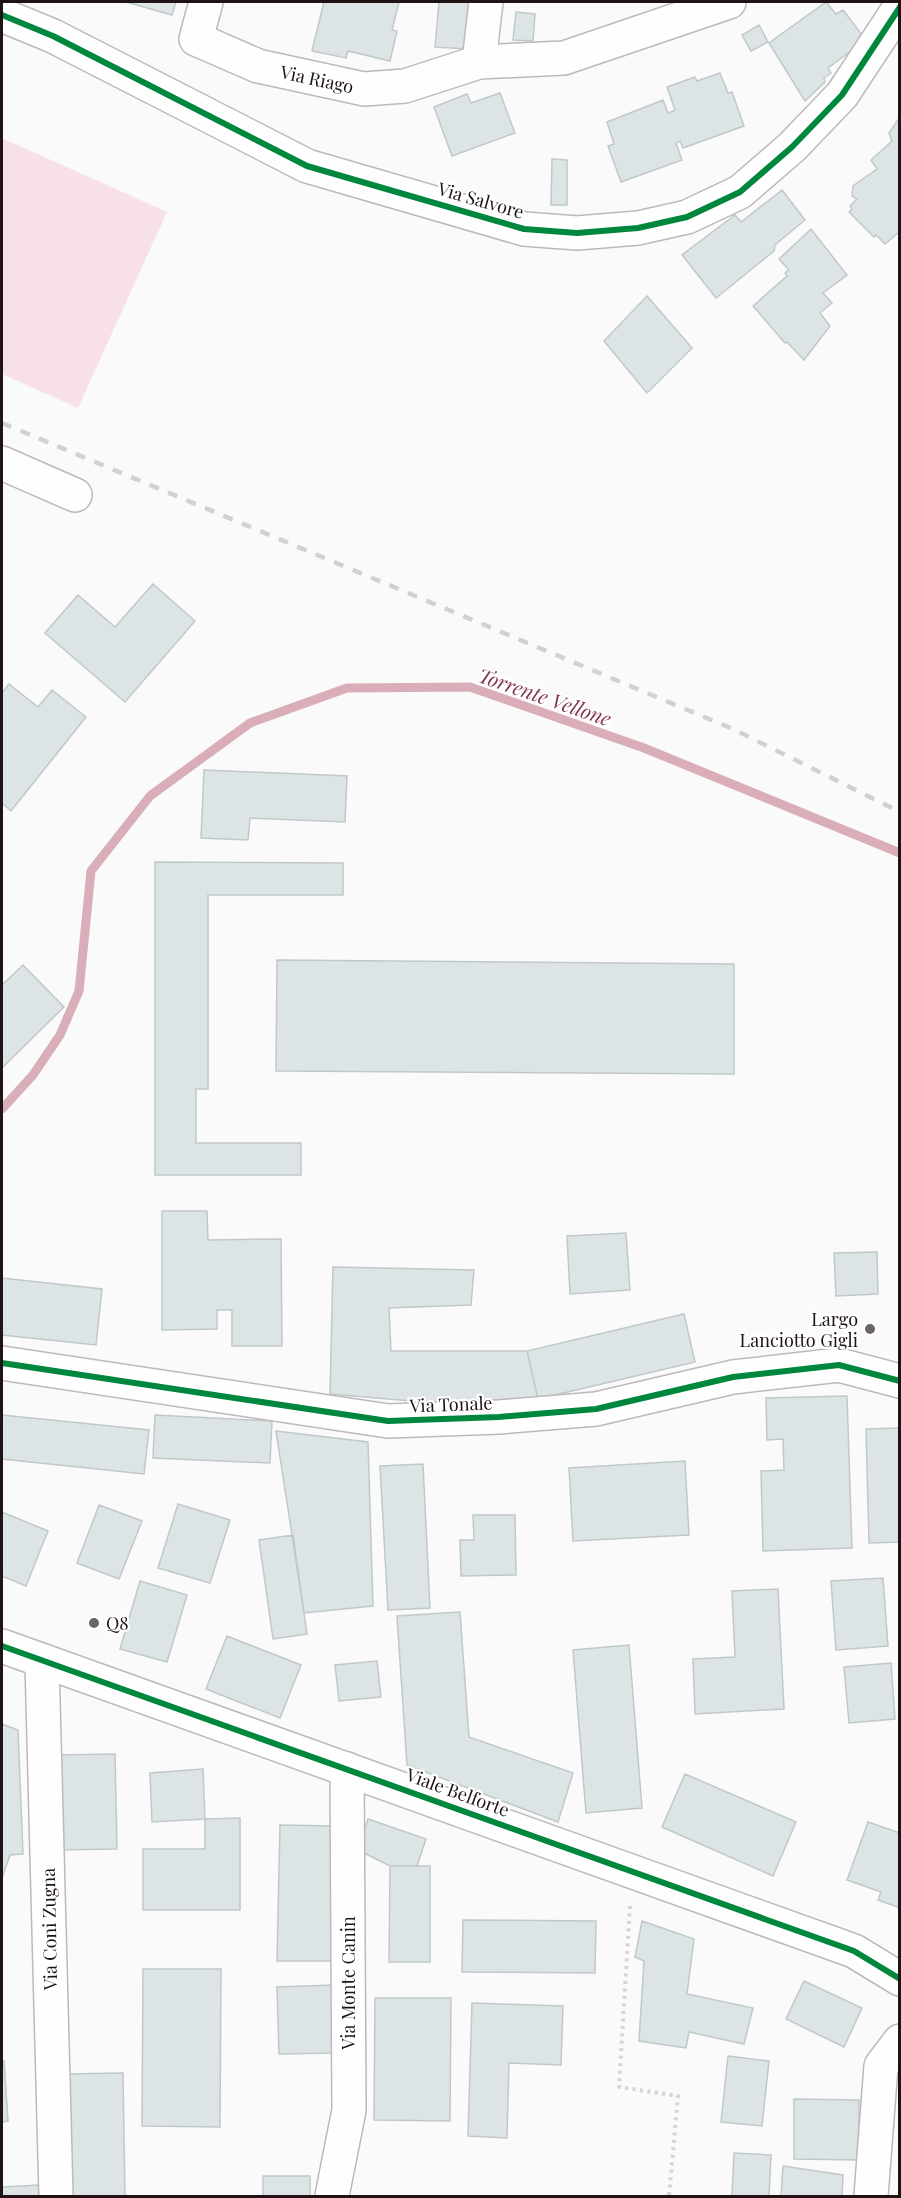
<svg xmlns="http://www.w3.org/2000/svg" width="901" height="2198" font-family="'Playfair Display',serif">
  <style>
    .green { fill: #f7e1e6 }
    .lines { fill: none; stroke-linecap: round; stroke-linejoin: round }
    .stream { stroke: #daaeb8; stroke-width: 9 }
    .building { fill: #dde4e5; stroke: #c1c8ca; stroke-width: 1.5 }
    .minor-casing { stroke: #bfb8ba; stroke-width: 36 }
    .secondary-casing { stroke: #bfb8ba; stroke-width: 36 }
    .path { stroke: #d5d4d4; stroke-width: 4; stroke-dasharray: 3 4.5; stroke-linecap: butt }
    .minor { stroke: #fefefe; stroke-width: 33 }
    .secondary { stroke: #fefefe; stroke-width: 33 }
    .rail { stroke: #d2d1d1; stroke-width: 4.5; stroke-dasharray: 10 10; stroke-linecap: butt }
    .cycleway-casing { stroke: #fff; stroke-width: 10 }
    .cycleway { stroke: #00873e; stroke-width: 6 }
    .poi-dot { fill: #6c6466; stroke: #fff; stroke-width: 2 }
    .labels { text-anchor: middle; dominant-baseline: central; stroke-width: 4.5; stroke-linejoin: round; paint-order: stroke }
    .street-label { font-size: 18px; fill: #1f1316; stroke: #fff }
    .poi-label { font-size: 18px; fill: #1f1316; stroke: #fff; text-anchor: end }
    .water-label { font-size: 20px; font-style: italic; fill: #82354d; stroke: #fff }
  </style>
  <rect width="100%" height="100%" fill="#fafafa"/>
  <path class="green" d="M2,138L167,212L78,408L2,374Z"/>
  <g class="lines">
    <path class="stream" d="M2,1109L33,1075L60,1035L79,991L91,871L150,796L250,723L347,688L470,687L644,748L900,853"/>
  </g>
  <path class="building" d="M126,2H176L172,15Z
    M324,2H399L392,30L397,31L390,61L348,51L346,58L312,51Z
    M439,2H475L468,49L435,47Z
    M826,2L836,14L843,10L866,40L828,68L831,73L824,78L825,82L805,101L769,43Z
    M516,12L535,14L533,41L513,40Z
    M759,25L768,42L751,51L742,35Z
    M720,73L728,93L732,92L744,126L683,148L680,141L676,143L682,160L621,182L608,146L614,144L607,122L663,100L668,113L675,110L667,87L695,77L697,81Z
    M500,93L515,133L452,156L434,107L467,94L471,103Z
    M900,117V235L898,233L885,244L876,235L874,237L849,212L852,209L850,206L857,199L852,196L853,186L877,169L871,160L892,141L889,133Z
    M552,159L567,160V205H551Z
    M782,190L805,220L775,245L774,251L716,298L682,255L735,215L741,222Z
    M811,229L847,275L823,293L832,303L820,313L830,326L804,360L787,342L785,343L753,306L787,276L785,273L789,270L779,259Z
    M647,296L692,348L647,393L604,341Z
    M153,584L195,621L125,702L45,633L78,595L115,627Z
    M9,684L38,707L52,690L86,717L11,811L2,803V693Z
    M204,770L347,776L345,822L250,818L248,840L201,838Z
    M155,862L343,863V895H208V1089H196V1143H301V1175H155Z
    M277,960L734,964V1074L276,1071Z
    M23,965L64,1007L2,1068V985Z
    M162,1211H207L208,1240L281,1239L282,1346H232V1310H217V1329L162,1330Z
    M626,1233L630,1290L570,1294L567,1236Z
    M877,1252L878,1294L836,1296L834,1253Z
    M333,1267L474,1270L471,1305L389,1308L391,1351H527L538,1399L423,1402L330,1394Z
    M2,1278L102,1289L96,1345L2,1335Z
    M684,1314L695,1362L538,1399L527,1351Z
    M847,1396L852,1548L763,1551L761,1471L784,1470L783,1439L767,1440L766,1398Z
    M2,1415L149,1430L144,1474L2,1459Z
    M155,1415L272,1421L270,1463L153,1458Z
    M900,1428V1542L869,1543L866,1429Z
    M276,1431L368,1442L373,1606L304,1613Z
    M685,1461L689,1535L573,1541L569,1468Z
    M423,1464L430,1608L388,1610L380,1466Z
    M178,1504L230,1520L210,1583L158,1568Z
    M99,1505L142,1521L119,1579L77,1563Z
    M2,1512L48,1531L26,1586L2,1576Z
    M473,1515H515L516,1575L461,1576L460,1540H474Z
    M293,1535L307,1634L273,1639L259,1540Z
    M883,1578L888,1646L836,1650L831,1581Z
    M140,1581L187,1595L167,1662L120,1649Z
    M778,1589L784,1709L695,1714L693,1659L735,1657L732,1591Z
    M460,1612L469,1737L573,1773L558,1822L407,1765L397,1616Z
    M227,1636L301,1665L280,1718L206,1689Z
    M629,1645L642,1808L586,1813L573,1650Z
    M377,1661L381,1697L339,1701L335,1665Z
    M891,1663L895,1719L849,1723L844,1667Z
    M2,1724L18,1730L23,1854L10,1855L2,1878Z
    M115,1754L117,1849L58,1850L56,1755Z
    M203,1769L205,1819L152,1822L150,1773Z
    M685,1774L796,1822L773,1876L662,1827Z
    M240,1818V1910H143V1849H205V1819Z
    M368,1819L426,1839L417,1866H390L358,1850Z
    M868,1822L900,1833V1908L878,1900L881,1892L847,1880Z
    M280,1825L335,1826L333,1961H277Z
    M390,1866H430V1962H389Z
    M463,1920L596,1921L595,1973L462,1972Z
    M642,1921L694,1939L687,1994L753,2008L744,2044L689,2032L686,2048L639,2041L644,1961L635,1957Z
    M143,1969H221L220,2127L142,2126Z
    M804,1981L862,2008L844,2047L786,2019Z
    M333,1985L335,2053L279,2054L277,1987Z
    M375,1998H451L450,2121L374,2120Z
    M472,2003L563,2006L561,2065L509,2063L507,2138L468,2136Z
    M728,2056L769,2061L762,2126L721,2122Z
    M2,2061H4L8,2121L2,2122Z
    M123,2073L125,2196H69L67,2074Z
    M794,2099L859,2100V2160L794,2159Z
    M734,2153L771,2155L769,2196H732Z
    M783,2166L843,2175L842,2196H781Z
    M263,2176H310V2196H263Z
    M39,2185L40,2196H2V2187Z"/>
  <g class="lines">
    <g class="minor-casing">
      <path id="minor" d="M206,2L196,39L258,66L364,89L405,86L479,62L564,58L729,2
        M2,15L53,36L307,166L524,229L577,233L638,228L687,217L740,192L792,147L842,95L900,7
        M479,62L486,2
        M2,463L75,495
        M2,1363L388,1421L499,1417L596,1409L733,1377L839,1365L900,1381
        M42,1662L56,2196
        M332,2196L349,2110L347,1769
        M871,2196L881,2066L900,2041"/>
    </g>
    <g class="secondary-casing">
      <path id="secondary" d="M2,1646L854,1951L900,1979"/>
    </g>
    <path class="path" d="M630,1906L619,2087L678,2096L669,2196"/>
    <use href="#minor" class="minor"/>
    <use href="#secondary" class="secondary"/>
    <path class="rail" d="M2,423L733,729L900,812"/>
    <g class="cycleway-casing">
      <path id="cycleway" d="M2,15L53,36L307,166L524,229L577,233L638,228L687,217L740,192L792,147L842,95L900,7
        M2,1363L388,1421L499,1417L596,1409L733,1377L839,1365L900,1381
        M2,1646L854,1951L900,1979"/>
    </g>
    <use href="#cycleway" class="cycleway"/>
  </g>
  <g class="poi-dot">
    <circle cx="870" cy="1329" r="6"/>
    <circle cx="94" cy="1623" r="6"/>
  </g>
  <g class="labels">
    <g class="street-label">
      <text transform="translate(317 79) rotate(12)">Via Riago</text>
      <text transform="translate(481 200) rotate(16)">Via Salvore</text>
      <text transform="translate(451 1404) rotate(-2)">Via Tonale</text>
      <text transform="translate(458 1792) rotate(20)">Viale Belforte</text>
      <text transform="translate(49 1929) rotate(-91)">Via Coni Zugna</text>
      <text transform="translate(348 1983) rotate(-90)">Via Monte Canin</text>
    </g>
    <g class="poi-label">
      <text x="858" y="1319">Largo<tspan x="858" dy="21">Lanciotto Gigli</tspan></text>
      <text x="106" y="1623" text-anchor="start">Q8</text>
    </g>
    <g class="water-label">
      <text transform="translate(545 696) rotate(19)">Torrente Vellone</text>
    </g>
  </g>
  <rect width="901" height="2198" fill="none" stroke="#1f1316" stroke-width="6"/>
</svg>
